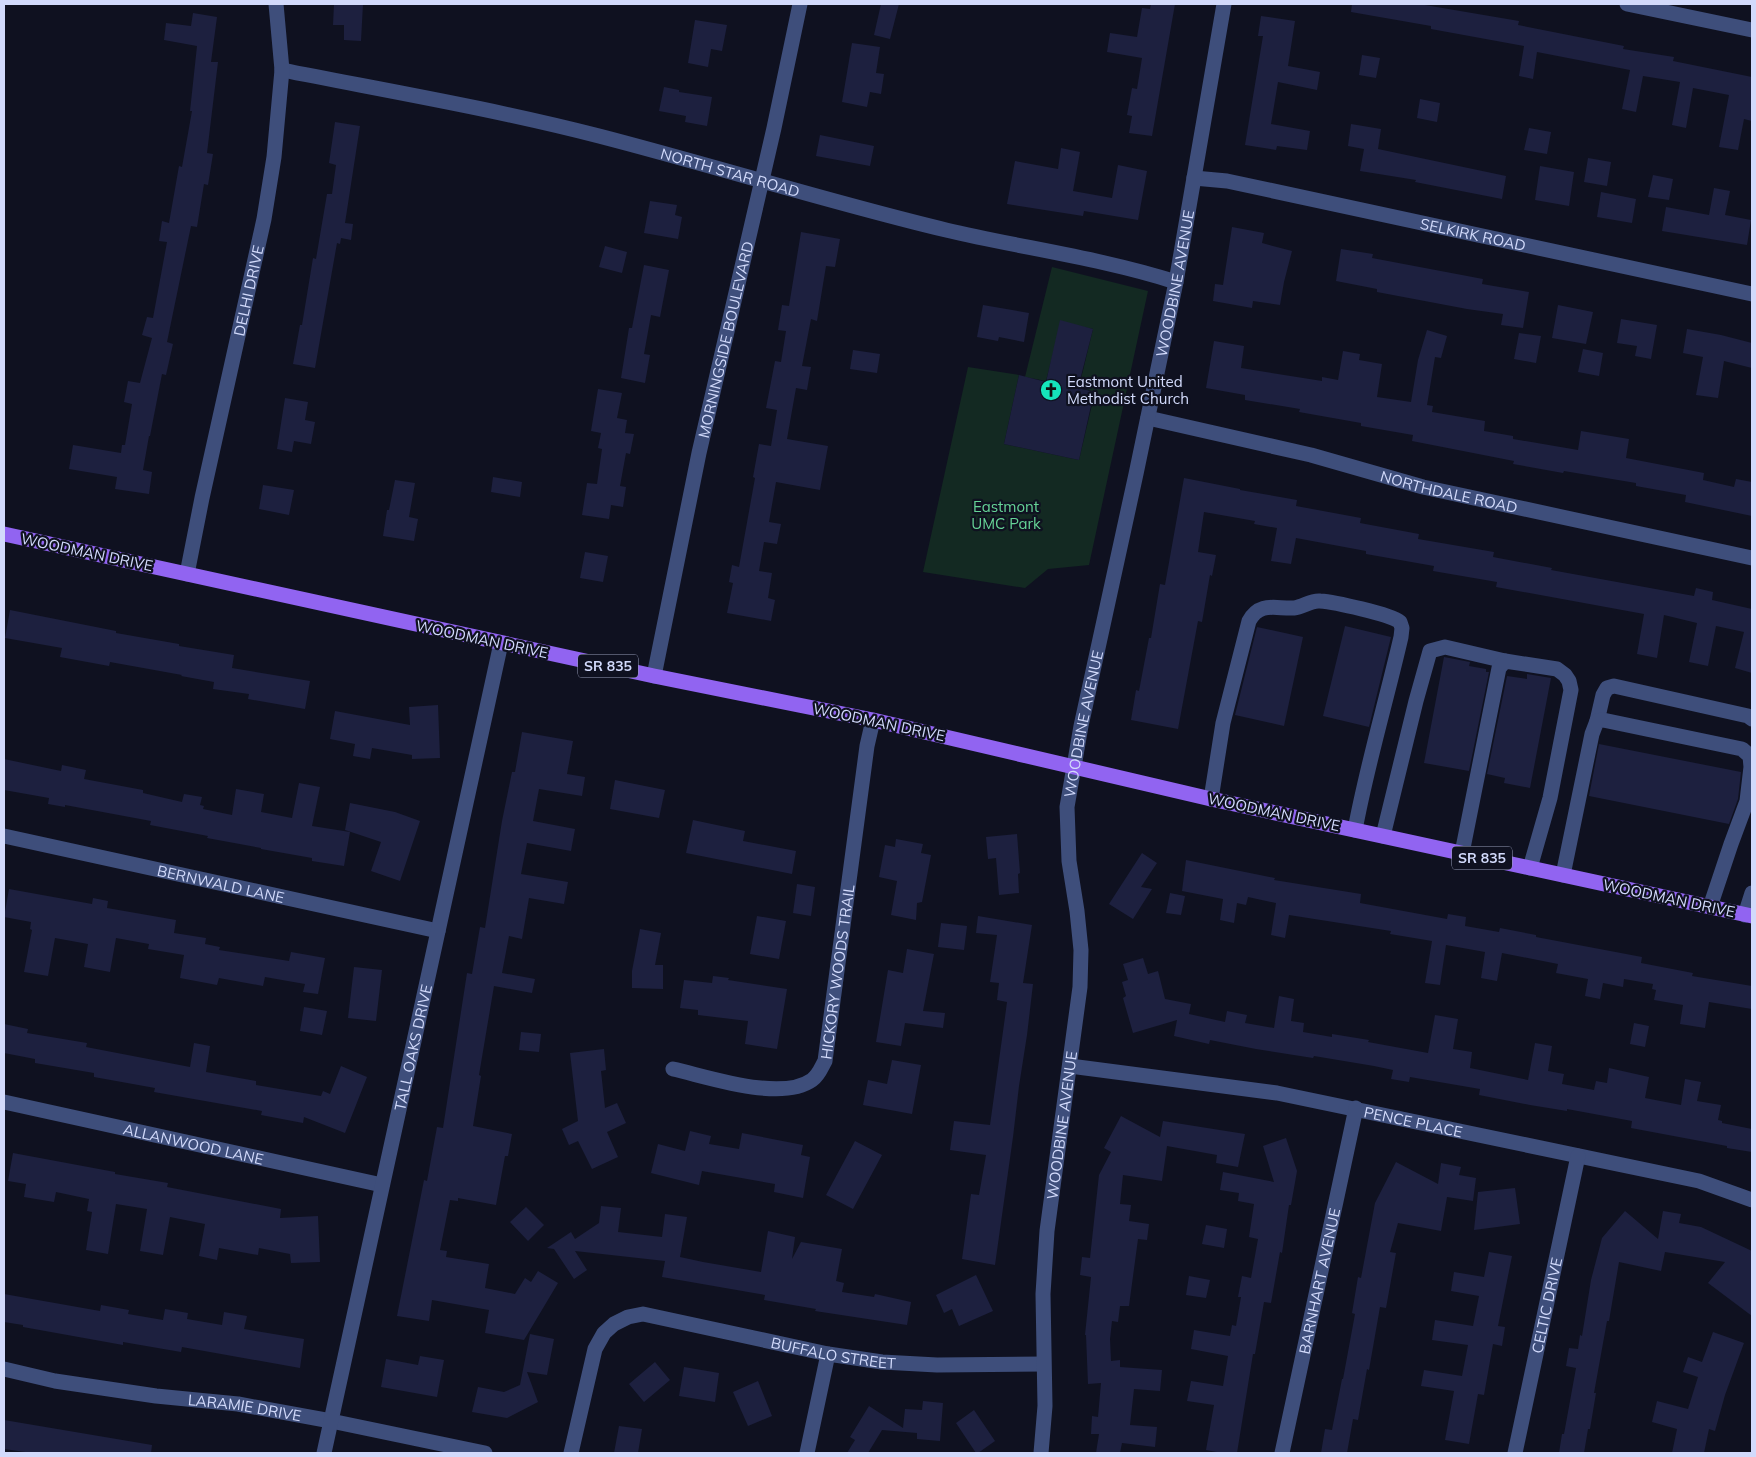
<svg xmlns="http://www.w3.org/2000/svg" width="1756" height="1457" font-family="Mulish,sans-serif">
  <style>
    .green { fill: #132922 }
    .building { fill: #1d203f }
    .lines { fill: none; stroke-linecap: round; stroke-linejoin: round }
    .minor { stroke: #3e4e7b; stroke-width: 15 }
    .major { stroke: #9164f1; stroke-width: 15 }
    .labels { text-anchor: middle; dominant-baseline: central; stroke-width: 4.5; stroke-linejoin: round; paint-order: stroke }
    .shield { fill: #0f1120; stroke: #989eb9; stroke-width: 1 }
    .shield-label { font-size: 14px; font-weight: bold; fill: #d2dafb }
    .street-label { font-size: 15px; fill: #d2dafb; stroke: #0f1120 }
    .poi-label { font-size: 15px; fill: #d2dafb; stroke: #0f1120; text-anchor: start }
    .park-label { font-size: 15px; fill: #66d497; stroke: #0f1120 }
  </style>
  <rect width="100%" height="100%" fill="#0f1120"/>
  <path class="green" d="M1052,267L1148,291L1089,565L1048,569L1025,588L923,572L968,367L1019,375L1004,444L1079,460L1095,392L1079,387L1093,329L1061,322L1046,381L1025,377Z"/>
  <path class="building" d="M334,4H363L361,41L344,40V25H333Z
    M881,4H899L890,39L874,35Z
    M1151,4H1175L1152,136L1129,133L1132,116L1127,115L1132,88L1137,89L1142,58L1107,52L1110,33L1137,37L1142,8L1150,9Z
    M1352,4H1419L1519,21L1518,25L1624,46L1623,49L1674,57L1673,61L1752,77V121L1744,119L1738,150L1719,147L1729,95L1693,88L1686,128L1672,125L1680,82L1643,76L1636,112L1622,109L1630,70L1537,52L1533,79L1519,76L1524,46L1431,29V26L1351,12Z
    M193,13L217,17L211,62H218L207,153L213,154L208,185L204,184L197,227L191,226L167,342L173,344L166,375L162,374L150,436H149L143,470L152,472L149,494L115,489L117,477L69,469L73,445L121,453L122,445H125L132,404L124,402L128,381L140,383L152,338L142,335L147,317L153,318L167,242L159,241L162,221L169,223L179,166L182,167L192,111H190L197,46L164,40L166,23L191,26Z
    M1261,16L1295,21L1288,66L1320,72L1317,90L1278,82L1271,124L1310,131L1307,150L1277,146L1276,150L1245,145L1263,36H1258Z
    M695,20L727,25L722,51L711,49L708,67L688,63Z
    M852,43L880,47L876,73L884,74L881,94L870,92L867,107L842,102Z
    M1362,55L1380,58L1376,78L1359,75Z
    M664,87L679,90V92L712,97L707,126L685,122L686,116L659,111Z
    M1420,99L1440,103L1437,122L1417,118Z
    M335,122L360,126L345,223L353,224L351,240L341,238L340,244L337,243L315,368L293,364L300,325H302L313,258L316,259L327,194H332L336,165L329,163Z
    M1351,124L1381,129L1378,149L1506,176L1502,199L1415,182L1416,180L1360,171L1364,149L1348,146Z
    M1529,128L1551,132L1547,154L1524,150Z
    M820,135L874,146L870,166L816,156Z
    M1061,148L1080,152L1073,191L1112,198L1118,165L1147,171L1138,220L1084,211L1083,216L1007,204L1015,161L1058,169Z
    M1588,158L1611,162L1607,186L1584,182Z
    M1540,166L1574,172L1569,206L1535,200Z
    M1653,175L1673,179L1669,200L1648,197Z
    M1714,188L1730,191L1725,215L1751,220L1747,245L1662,231L1666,207L1709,215Z
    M1601,192L1636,199L1632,223L1597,217Z
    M650,201L677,205L675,215L682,217L678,239L644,233Z
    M1232,227L1264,233L1262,243L1292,251L1284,282L1280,305L1253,301L1252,308L1213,301L1215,284L1223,285Z
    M801,232L840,239L835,267L826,266L817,321L811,319L802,366L811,367L807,390L796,388L787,439L828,446L820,490L776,482L769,522L781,524L777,544L764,542L759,571L772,573L768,598L775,600L771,621L727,613L733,583L729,582L732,565L739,567L755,478L753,477L759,444L771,446L777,410L766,408L775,361L781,362L786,331L778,330L782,305L789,306Z
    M605,246L627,252L622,273L599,267Z
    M1341,249L1373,254L1372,258L1483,279L1482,284L1529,292L1523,328L1501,325L1503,314L1467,309L1377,292V289L1336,281Z
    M644,265L669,270L660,317L651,315L644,354L650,355L645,383L621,378L629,328H632Z
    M983,305L1029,313L1024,342L999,337L998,341L977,337Z
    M1558,305L1593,312L1586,344L1552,338Z
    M1621,319L1657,325L1651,359L1635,356L1637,346L1617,343Z
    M1060,320L1093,329L1078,388L1094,392L1079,460L1004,444L1019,375L1046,382Z
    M1687,329L1721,335L1752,343V368L1724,361L1718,398L1696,395L1703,357L1683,353Z
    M1427,330L1447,336L1441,358L1435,357L1427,405L1433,406L1432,412L1485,421L1484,431L1513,436V439L1578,450L1581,431L1629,439L1626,458L1704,473L1703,480L1734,487L1736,479L1752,482V516L1685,502L1686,495L1636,486V483L1564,471L1563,473L1513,464L1514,461L1412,441L1413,435L1361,426V423L1299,412L1300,409L1245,400V395L1206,388L1214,341L1244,346L1241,368L1322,381V377L1338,380L1343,351L1360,354L1359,360L1382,364L1377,397L1411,402L1418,360Z
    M1519,333L1541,336L1536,363L1514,359Z
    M1583,349L1603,353L1599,376L1578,372Z
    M853,350L880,354L877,373L850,369Z
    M598,389L622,393L617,418L627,420L625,433L634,434L630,454L626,453L620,486L626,487L623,507L611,505L609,519L582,515L587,483L597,484L602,449L598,448L601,433L591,431Z
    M285,398L308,402L305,420L315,422L311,444L294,441L292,452L277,449Z
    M493,477L522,482L520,497L491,492Z
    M1184,478L1240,489V490L1297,500L1296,506L1361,518L1360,523L1419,534L1418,539L1494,552L1493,557L1552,568L1551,570L1694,596L1696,588L1713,592L1712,600L1752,609V673L1735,668L1744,632L1716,626L1708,666L1689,662L1697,623L1664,615L1657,658L1637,654L1644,614L1496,587L1497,582L1433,571L1434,566L1366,554V551L1296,538L1291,564L1271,561L1277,528L1254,524L1255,521L1204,512L1198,552L1216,555L1212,576L1210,575L1202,622L1198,621L1178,729L1131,720L1136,690L1139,691L1149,638H1151L1160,584L1165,585Z
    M395,480L415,483L409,517L418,519L414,541L383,536L387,510H389Z
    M263,485L294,490L289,515L259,509Z
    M585,552L608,556L603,582L580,578Z
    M10,610L116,631V633L179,644V646L234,655L232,668L310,681L305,709L248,699L249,694L213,689L214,682L181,676L182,675L110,662L109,666L60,657L62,648L5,638Z
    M1345,626L1391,637L1369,727L1323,716Z
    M1257,627L1303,637L1284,726L1235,715Z
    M1444,657L1470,662L1469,666L1486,669V672H1489L1469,771L1424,763Z
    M1527,674L1551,678L1530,788L1504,783L1505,778L1487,774L1507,676L1527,679Z
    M438,705L440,758L412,759V755L372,748L370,759L353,756L355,744L330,739L335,711L410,725L409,707Z
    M522,732L573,741L567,774L585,777L582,796L539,789L533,821L575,829L571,851L527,843L521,874L568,882L564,904L529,898L522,939L509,936L502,973L535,979L532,993L494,986L479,1075L481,1076L473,1126L512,1134L508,1156H505L496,1205L458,1198V1201L450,1200L440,1250L447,1251L446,1257L489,1264L485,1288L515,1294L525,1278L531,1282L538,1271L558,1283L524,1340L485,1333L489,1310L432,1300L429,1321L397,1316L424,1180L427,1181L437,1127L443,1128L467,973L472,974L480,927L485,928L502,821L512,772H515Z
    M1599,744L1741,772L1738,799L1729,824L1589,796Z
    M4,759L61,771L62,765L86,770L84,779L143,790V793L182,802L184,794L202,797L200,805L204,806L203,809L232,815L236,789L264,794L261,812L292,818L299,783L320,787L312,826L350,832L344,866L312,861V858L261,849V848L207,838L208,836L150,825L151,821L65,805V807L48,804L49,798L4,790Z
    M615,780L665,790L659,818L610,809Z
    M350,803L395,812L420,821L400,881L371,871L381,842L345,830Z
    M693,820L745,831L743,841L796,851L792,874L686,853Z
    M1017,834L1020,873L1018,874L1019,893L999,895L996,858L988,859L986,837Z
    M896,839L923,844L921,853L931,855L922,902L917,903L916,920L891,915L897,881L879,877L885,845L895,847Z
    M1142,853L1157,863L1141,887L1152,889L1133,919L1109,904Z
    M1186,860L1275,878L1274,880L1361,894L1360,903L1447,919L1448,914L1466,917L1465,926L1499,932L1500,928L1536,935V937L1642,957L1641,963L1693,973L1692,976L1752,986V1009L1709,1002L1705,1028L1680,1024L1683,1005L1654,1000L1656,990L1652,989L1653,984L1624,979L1623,987L1603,983L1600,999L1585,996L1588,979L1556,973L1558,964L1502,953L1497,981L1481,978L1485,952L1446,945L1440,985L1425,983L1432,941L1390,934L1391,931L1289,915L1285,938L1271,935L1276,903L1248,897L1246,905L1237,903L1234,923L1220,920L1223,899L1182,891Z
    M797,884L815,887L811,916L793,913Z
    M9,889L92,904L93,898L108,901L107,908L176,920L174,933L206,938L205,944L220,947L219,950L289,961L291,952L325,958L318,994L303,992L305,984L265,977L263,986L219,978L217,985L180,978L184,955L148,949L149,944L116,938L110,972L84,967L88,944L55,938L48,976L24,972L32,930L30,929L31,922L4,917Z
    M1170,893L1185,896L1181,915L1166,913Z
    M757,916L786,921L779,959L750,954Z
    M978,916L1032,925L1023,983L1033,984L1027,1035L1019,1086L1013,1137L995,1265L962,1259L971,1194L979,1195L986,1155L950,1150L954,1121L990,1125L1005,1017L1007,1002L997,1000L999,983L990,982L997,935L976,933Z
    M941,923L967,926L964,950L938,947Z
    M640,929L661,933L655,965H663V989L632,988V971Z
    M907,949L934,954L923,1011L945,1013L943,1028L905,1023L901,1046L876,1042L888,970L903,973Z
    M1143,958L1148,974L1158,971L1165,999L1191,1004L1189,1014L1225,1022L1227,1011L1247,1015L1245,1023L1274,1028L1279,996L1294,999L1291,1021L1304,1023L1303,1032L1332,1037V1034L1369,1040L1368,1042L1428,1053L1435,1015L1458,1019L1453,1049L1472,1052L1470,1068L1528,1080L1535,1043L1552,1046L1548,1071L1564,1074L1562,1084L1594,1090L1596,1081L1607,1083L1609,1068L1649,1077L1645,1098L1681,1105L1685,1079L1701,1082L1697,1101L1721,1105L1718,1120L1722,1121V1123L1752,1129V1152L1727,1148V1146L1631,1128L1632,1121L1567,1109V1111L1530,1105L1479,1095L1480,1089L1410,1077L1409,1082L1391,1079L1393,1070L1374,1066L1314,1056L1313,1058L1256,1049L1210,1040L1209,1044L1174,1036L1177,1020L1133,1033L1123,998L1126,996L1122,982L1128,980L1123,964Z
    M354,967L382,970L376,1021L348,1018Z
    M713,976L729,978L728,980L787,989L777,1049L745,1044L748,1021L698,1015V1010L680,1008L684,980L712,983Z
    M304,1007L327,1011L322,1035L300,1031Z
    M1634,1023L1649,1026L1645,1047L1630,1044Z
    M4,1024L28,1029L27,1033L87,1043L86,1047L190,1067L194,1043L210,1046L206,1072L256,1081V1085L321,1096L323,1091L330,1094L341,1066L367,1077L345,1133L304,1117L303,1123L261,1115L262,1111L154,1092L155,1088L94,1077V1073L35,1063V1059L4,1053Z
    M521,1032L541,1034L539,1052L519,1050Z
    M604,1049L606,1070L601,1071L605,1108L617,1103L626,1123L607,1132L618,1157L592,1169L578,1141L569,1145L562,1129L578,1121L570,1053Z
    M892,1060L921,1065L912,1114L863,1105L868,1080L887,1084Z
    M1121,1116L1160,1137L1163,1121L1245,1134L1238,1167L1216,1163L1217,1155L1167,1146L1162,1181L1123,1175L1120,1204L1131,1205L1129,1221L1149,1224L1147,1240L1138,1239L1129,1306H1120L1118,1322L1112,1321L1110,1339L1111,1361L1120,1360V1367L1162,1370L1160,1391L1134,1389L1130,1425L1157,1427L1155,1447L1122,1443L1120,1453H1096L1099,1434H1091L1092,1416L1098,1417L1101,1383L1088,1384L1086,1335H1085L1091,1277L1080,1275L1082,1257L1090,1258L1099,1175L1111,1152L1104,1148Z
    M690,1131L711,1136L709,1144L739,1149L742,1133L803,1145L801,1155L810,1157L803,1198L774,1192L775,1184L702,1171L699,1185L651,1173L658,1144L685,1151Z
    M1286,1138L1297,1171L1291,1205H1289L1282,1253L1280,1252L1271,1303L1264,1302L1255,1354H1253L1237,1453H1222L1206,1450L1214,1405L1187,1401L1191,1381L1223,1386L1228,1356L1191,1349L1194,1330L1230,1336L1232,1325L1236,1326L1241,1297H1238L1242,1276L1251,1278L1258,1239L1249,1237L1254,1204L1238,1201L1239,1193L1220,1190L1223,1172L1274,1182L1263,1146Z
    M855,1141L882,1155L853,1209L826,1195Z
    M13,1153L115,1172V1174L168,1183L167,1187L281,1209L280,1218L318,1216L320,1262L291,1263L290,1254L259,1248L258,1255L219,1248L217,1260L199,1256L205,1224L170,1217L163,1255L140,1251L147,1209L116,1204L108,1254L86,1250L92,1212L87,1211L89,1199L56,1192L54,1202L24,1197L26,1184L8,1181Z
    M1396,1162L1438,1184L1441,1163L1461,1167L1459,1175L1476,1178L1473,1201L1447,1197L1441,1231L1398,1223L1390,1252L1396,1253L1386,1308L1380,1307L1369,1370L1367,1369L1358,1420L1353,1419L1347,1453H1321L1325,1429L1332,1430L1342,1379H1343L1355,1314L1352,1313L1358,1277L1361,1278L1375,1203Z
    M1515,1188L1520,1224L1474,1230L1478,1192Z
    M601,1206L621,1208L618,1232L662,1237L665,1214L687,1217L680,1257L703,1262L761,1272L768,1231L795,1237L792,1259L801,1242L842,1249L836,1281L844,1283L842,1292L874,1297L875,1294L911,1302L907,1325L815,1311L816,1309L764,1300L765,1295L662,1277L665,1261L575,1251L587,1270L574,1279L554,1249L547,1248L571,1232L575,1239L599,1223Z
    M526,1207L544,1225L528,1241L510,1222Z
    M1625,1211L1658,1239L1663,1211L1681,1214L1679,1223L1701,1227L1752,1251V1316L1708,1283L1725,1262L1665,1252L1661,1271L1619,1262L1609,1321H1607L1594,1393H1596L1590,1429H1588L1584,1453H1559L1562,1434H1564L1576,1368L1566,1366L1569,1348L1578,1349L1580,1335L1582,1336L1591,1280L1602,1238Z
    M1206,1225L1227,1229L1224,1248L1202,1244Z
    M1489,1252L1512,1256L1498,1326L1505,1327L1502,1346L1493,1344L1484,1395L1478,1394L1469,1444L1445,1440L1454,1391L1421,1386L1424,1370L1462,1376L1468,1345L1432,1340L1435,1320L1473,1326L1479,1296L1451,1291L1454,1272L1484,1277Z
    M976,1275L993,1311L959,1326L952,1309L944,1313L936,1295Z
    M1189,1276L1210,1280L1206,1298L1186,1295Z
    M4,1294L100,1311L101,1305L129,1310L128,1314L163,1320L165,1309L188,1313L187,1319L222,1325L224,1312L247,1316L244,1329L304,1339L300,1368L182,1347L181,1352L123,1342V1345L23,1327V1325L4,1322Z
    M1713,1332L1744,1343L1725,1395L1715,1431L1709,1429L1704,1453H1672L1677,1429L1652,1422L1657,1401L1688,1409L1698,1377L1683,1372L1688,1357L1702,1362Z
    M530,1334L554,1339L547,1375L527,1372L538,1402L507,1418L472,1412L478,1387L504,1392L520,1385Z
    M420,1356L444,1360L437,1397L381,1387L386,1359L418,1365Z
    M655,1362L670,1380L644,1402L629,1384Z
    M684,1367L719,1373L715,1402L679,1396Z
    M758,1381L772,1416L748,1426L733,1392Z
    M923,1401L943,1403L940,1441L917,1439V1433L882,1430L868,1453H847L855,1440L850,1437L869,1406L903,1428L905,1409L922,1410Z
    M974,1410L995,1441L978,1453H976L956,1423Z
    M4,1420L152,1445L151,1453H32L4,1449Z
    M619,1426L642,1429L638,1453H614Z"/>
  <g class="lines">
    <g class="minor">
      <path d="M1627,4L1752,30"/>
      <path id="s1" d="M282,70C388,91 494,109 599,136C715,166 829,202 946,230C1022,248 1101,258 1176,282"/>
      <path id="s2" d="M1194,178L1227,181L1752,294"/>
      <path id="s3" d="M1148,418L1311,455L1423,487L1752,558"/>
      <path id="s4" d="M187,574L202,498L264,219L274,157L282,70L276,4"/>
      <path id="s5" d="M654,676L699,453L774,128L800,4"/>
      <path d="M1597,721L1603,695L1607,688L1614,686L1748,716L1752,719"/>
      <path d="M1211,799L1223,723L1249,621C1260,601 1276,609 1294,608C1303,607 1311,600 1320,601C1334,602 1390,614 1400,622L1402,628L1401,637C1386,702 1367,765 1355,830"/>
      <path id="s6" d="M4,836L438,931"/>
      <path d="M1383,836L1416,701L1430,651L1445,647L1505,661"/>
      <path d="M1462,853L1499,668L1505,661L1557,669L1565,675L1569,681L1571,690L1550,798L1530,868"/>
      <path d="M1563,875L1592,734L1597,721L1603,720L1742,749L1750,756L1751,767L1747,801L1731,844L1710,907"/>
      <path d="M1745,915L1752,893"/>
      <path id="s7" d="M1070,1066L1277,1093L1699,1181L1752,1200"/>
      <path id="s8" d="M673,1069C709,1077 781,1102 812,1080C819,1075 821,1068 825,1061L867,746L873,720"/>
      <path id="s9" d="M4,1102L382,1185"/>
      <path id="s10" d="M4,1369L55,1381L156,1396L238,1404L331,1421L485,1453"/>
      <path id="s11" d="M324,1453L501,643"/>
      <path id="s12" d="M571,1453L595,1349L604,1333L614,1324L628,1317L643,1314L828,1354L882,1362L937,1365L1043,1364"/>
      <path d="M807,1453L828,1354"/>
      <path id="s13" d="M1041,1453L1045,1406L1043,1294L1047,1231L1080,987L1081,950L1077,911L1069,861L1067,807L1081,726L1136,474L1176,282L1224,4"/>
      <path id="s14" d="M1282,1453L1356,1108"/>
      <path id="s15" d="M1515,1453L1578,1156"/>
    </g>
    <path class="major" d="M4,534L654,676L873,720L1211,799L1752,916"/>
  </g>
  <defs>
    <g id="church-disc" transform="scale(1.125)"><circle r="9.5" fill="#15e4ba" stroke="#0f1120"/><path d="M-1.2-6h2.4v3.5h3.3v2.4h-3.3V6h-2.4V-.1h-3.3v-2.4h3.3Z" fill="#111"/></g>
  </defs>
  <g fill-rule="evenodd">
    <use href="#church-disc" x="1051" y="390"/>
  </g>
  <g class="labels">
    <g class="shield">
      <rect x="578" y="654.5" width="60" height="23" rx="4"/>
      <rect x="1452" y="846.5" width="60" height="23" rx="4"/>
    </g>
    <g class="shield-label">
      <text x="608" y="666">SR 835</text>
      <text x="1482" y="858">SR 835</text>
    </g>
    <g class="street-label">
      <text stroke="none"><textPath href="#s1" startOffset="460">NORTH STAR ROAD</textPath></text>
      <text stroke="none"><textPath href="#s2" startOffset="285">SELKIRK ROAD</textPath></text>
      <text stroke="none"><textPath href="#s13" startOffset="1184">WOODBINE AVENUE</textPath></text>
      <text stroke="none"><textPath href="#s4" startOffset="290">DELHI DRIVE</textPath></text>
      <text stroke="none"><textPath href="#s5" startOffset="344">MORNINGSIDE BOULEVARD</textPath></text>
      <text stroke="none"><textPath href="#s3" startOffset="310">NORTHDALE ROAD</textPath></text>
      <text transform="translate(87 552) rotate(12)">WOODMAN DRIVE</text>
      <text transform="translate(482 639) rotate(12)">WOODMAN DRIVE</text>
      <text transform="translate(879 722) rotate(12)">WOODMAN DRIVE</text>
      <text stroke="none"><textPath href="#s13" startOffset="734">WOODBINE AVENUE</textPath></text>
      <text transform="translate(1274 812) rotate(12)">WOODMAN DRIVE</text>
      <text stroke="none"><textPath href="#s6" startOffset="222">BERNWALD LANE</textPath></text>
      <text transform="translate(1669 898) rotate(12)">WOODMAN DRIVE</text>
      <text stroke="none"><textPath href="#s8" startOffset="256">HICKORY WOODS TRAIL</textPath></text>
      <text stroke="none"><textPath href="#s11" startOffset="415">TALL OAKS DRIVE</textPath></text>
      <text stroke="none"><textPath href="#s7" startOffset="348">PENCE PLACE</textPath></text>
      <text stroke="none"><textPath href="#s13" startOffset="329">WOODBINE AVENUE</textPath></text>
      <text stroke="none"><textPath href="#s9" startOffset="194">ALLANWOOD LANE</textPath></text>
      <text stroke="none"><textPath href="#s14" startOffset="176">BARNHART AVENUE</textPath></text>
      <text stroke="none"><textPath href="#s15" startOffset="151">CELTIC DRIVE</textPath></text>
      <text stroke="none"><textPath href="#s12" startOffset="364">BUFFALO STREET</textPath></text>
      <text stroke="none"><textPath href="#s10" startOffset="244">LARAMIE DRIVE</textPath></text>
    </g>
    <g class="poi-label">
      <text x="1067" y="381">Eastmont United<tspan x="1067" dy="17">Methodist Church</tspan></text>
    </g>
    <g class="park-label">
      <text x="1006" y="506">Eastmont<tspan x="1006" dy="17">UMC Park</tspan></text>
    </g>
  </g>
  <rect width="1756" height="1457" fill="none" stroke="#d2dafb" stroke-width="10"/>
</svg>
